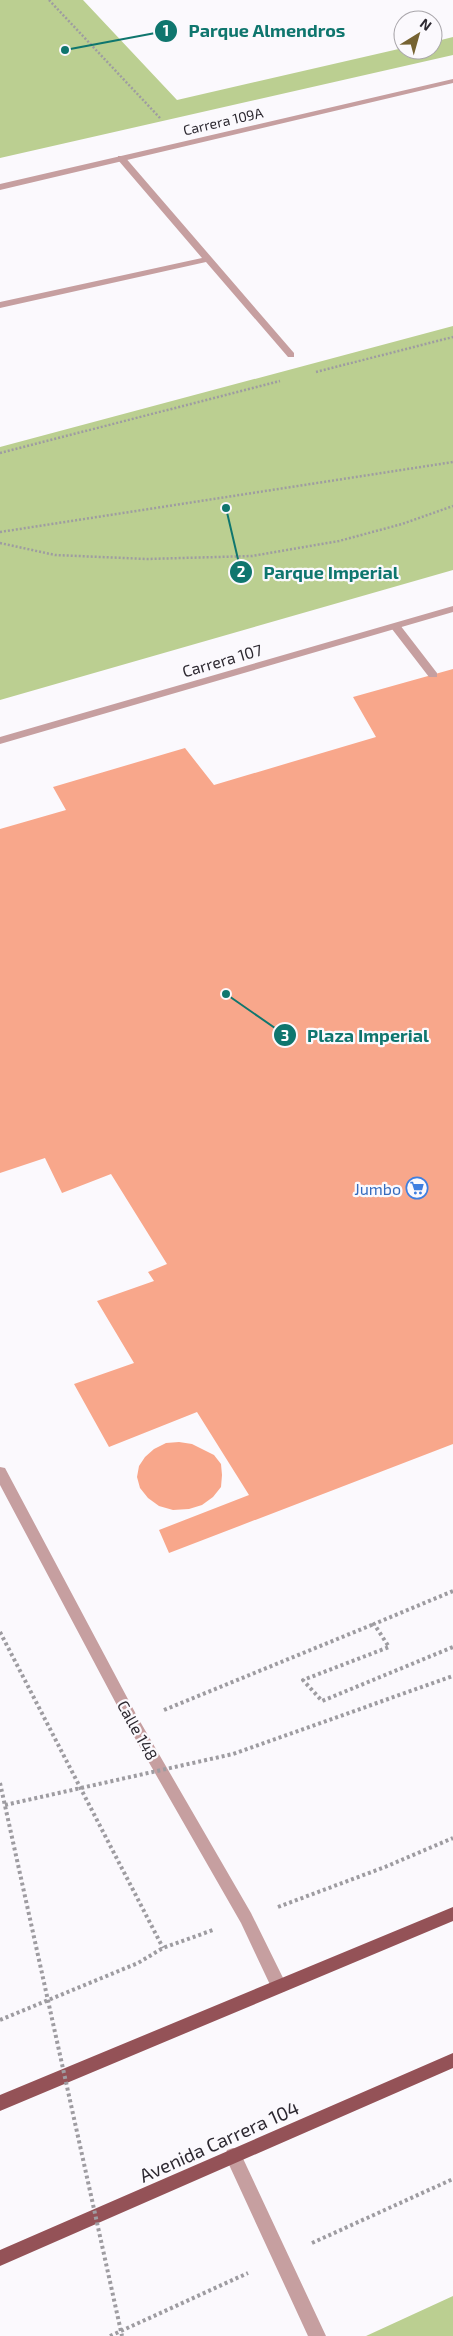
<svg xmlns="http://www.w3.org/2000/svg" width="453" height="2336" font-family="'Exo 2',sans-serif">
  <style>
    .green { fill: #bbcf91 }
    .building { fill: #f8a78b }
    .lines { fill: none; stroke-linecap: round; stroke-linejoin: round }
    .path-far1 { stroke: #9e9ca1; stroke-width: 2.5; stroke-dasharray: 2 2; stroke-linecap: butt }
    .path { stroke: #9e9ca1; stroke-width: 4; stroke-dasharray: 3 3; stroke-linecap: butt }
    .lane { fill: #c69fa0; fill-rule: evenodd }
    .street { fill: #c69fa0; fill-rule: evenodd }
    .primary { fill: #945257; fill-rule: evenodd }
    .path-bridge { stroke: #9e9ca1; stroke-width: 4; stroke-dasharray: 3 3; stroke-linecap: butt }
    .labels { text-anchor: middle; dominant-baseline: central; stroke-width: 4.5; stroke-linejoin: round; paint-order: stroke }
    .far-street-label { font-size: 14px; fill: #2d2931; stroke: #fbf9fd }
    .street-label { font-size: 16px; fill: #2d2931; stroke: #fbf9fd }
    .shop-label { font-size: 16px; fill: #366cbe; stroke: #fbf9fd; text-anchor: end }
    .near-street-label { font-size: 19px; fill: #2d2931; stroke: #fbf9fd }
    .leader { fill: none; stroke: #0f766e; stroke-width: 2 }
    .callout-dot { fill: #0f766e; stroke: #fbf9fd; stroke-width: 2 }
    .mark-label { font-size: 15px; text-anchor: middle; font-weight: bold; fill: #fff }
    .callout-label { font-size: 18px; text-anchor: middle; font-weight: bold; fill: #0f766e; stroke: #fbf9fd; stroke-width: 4.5; stroke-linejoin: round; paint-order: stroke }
  </style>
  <rect width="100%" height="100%" fill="#fbf9fd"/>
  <path class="green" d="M0,0H83L177,100L403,48L433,50V42L453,37V55L0,158Z
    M453,326V570L0,700V447Z
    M453,2296V2336H366Z"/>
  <path class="building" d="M453,669V1444L169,1553L159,1530L249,1495L197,1412L109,1447L74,1384L134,1363L97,1301L154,1281L148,1272L167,1264L111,1174L62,1193L45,1158L0,1173V829L66,810L53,787L185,748L214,785L376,737L353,697Z
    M179,1442L192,1444L214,1455L221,1464L222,1475L221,1487L213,1497L202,1505L189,1509L173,1510L159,1506L148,1498L140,1488L137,1477L139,1466L145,1457L154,1449L166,1443Z"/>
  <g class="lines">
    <path class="path-far1" d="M49,0L160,118
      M316,372L453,337
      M0,453L280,381
      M0,532L453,462
      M0,543L55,555L147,559L252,556L339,541L402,524L453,506"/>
    <path class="path" d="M453,1591L374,1624L389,1647L303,1680L322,1701L453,1647
      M0,1632L163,1948
      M164,1710L374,1624
      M278,1907L385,1867L453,1838
      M0,2020L138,1963L163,1948L213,1930
      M312,2243L453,2179
      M110,2336L248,2273"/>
    <path class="lane" d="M118,156H124L294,353V357H288L206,262L0,308V302L202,258L118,160Z
      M396,624L400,625L437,673V677H429L392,629L391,627Z
      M233,2148L239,2150L326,2336H308L225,2156L227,2150Z"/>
    <path class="street" d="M453,79V83L0,190V184Z
      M453,606V612L0,744V737Z
      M0,1467L5,1468L138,1718L251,1913L287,1986L285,1991L279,1993L273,1991L241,1923L128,1726L0,1485Z"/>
    <path class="primary" d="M453,1907V1921L0,2111V2095Z
      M453,2053V2068L0,2266V2250Z"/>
    <path class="path-bridge" d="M0,1783L122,2336
      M5,1805L233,1754L453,1676"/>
  </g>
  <defs>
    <g id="supermarket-ring" transform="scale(1.125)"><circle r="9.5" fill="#fbf9fd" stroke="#3f7fe0" stroke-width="1.5"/><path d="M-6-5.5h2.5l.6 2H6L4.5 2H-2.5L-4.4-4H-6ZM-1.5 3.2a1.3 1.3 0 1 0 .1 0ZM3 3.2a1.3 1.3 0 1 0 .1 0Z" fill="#3f7fe0"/></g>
  </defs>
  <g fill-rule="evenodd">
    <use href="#supermarket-ring" x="417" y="1188"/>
  </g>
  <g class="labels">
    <g class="far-street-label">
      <text transform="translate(223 121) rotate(-13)">Carrera 109A</text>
    </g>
    <g class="street-label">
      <text transform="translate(222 660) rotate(-16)">Carrera 107</text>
      <text transform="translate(138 1730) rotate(61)">Calle 148</text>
    </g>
    <g class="shop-label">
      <text x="401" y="1188">Jumbo</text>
    </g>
    <g class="near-street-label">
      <text transform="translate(219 2141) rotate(-24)">Avenida Carrera 104</text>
    </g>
  </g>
  <path class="leader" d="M65 50L166 31M226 508L241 572M226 994L285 1035"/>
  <g class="callout-dot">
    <circle cx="65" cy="50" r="5"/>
    <circle cx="226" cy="508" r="5"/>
    <circle cx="226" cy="994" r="5"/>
    <circle cx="166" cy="31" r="12"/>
    <circle cx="241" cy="572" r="12"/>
    <circle cx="285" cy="1035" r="12"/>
  </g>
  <g class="mark-label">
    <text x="166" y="36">1</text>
    <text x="241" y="577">2</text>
    <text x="285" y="1041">3</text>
  </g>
  <g class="callout-label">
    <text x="267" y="37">Parque Almendros</text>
    <text x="331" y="579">Parque Imperial</text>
    <text x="368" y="1042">Plaza Imperial</text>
  </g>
  <g transform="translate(418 35) rotate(37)"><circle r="24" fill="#fbf9fd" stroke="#a9a6ab"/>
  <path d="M0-4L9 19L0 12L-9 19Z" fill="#766332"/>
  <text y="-8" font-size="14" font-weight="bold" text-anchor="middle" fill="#2d2931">N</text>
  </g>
</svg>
